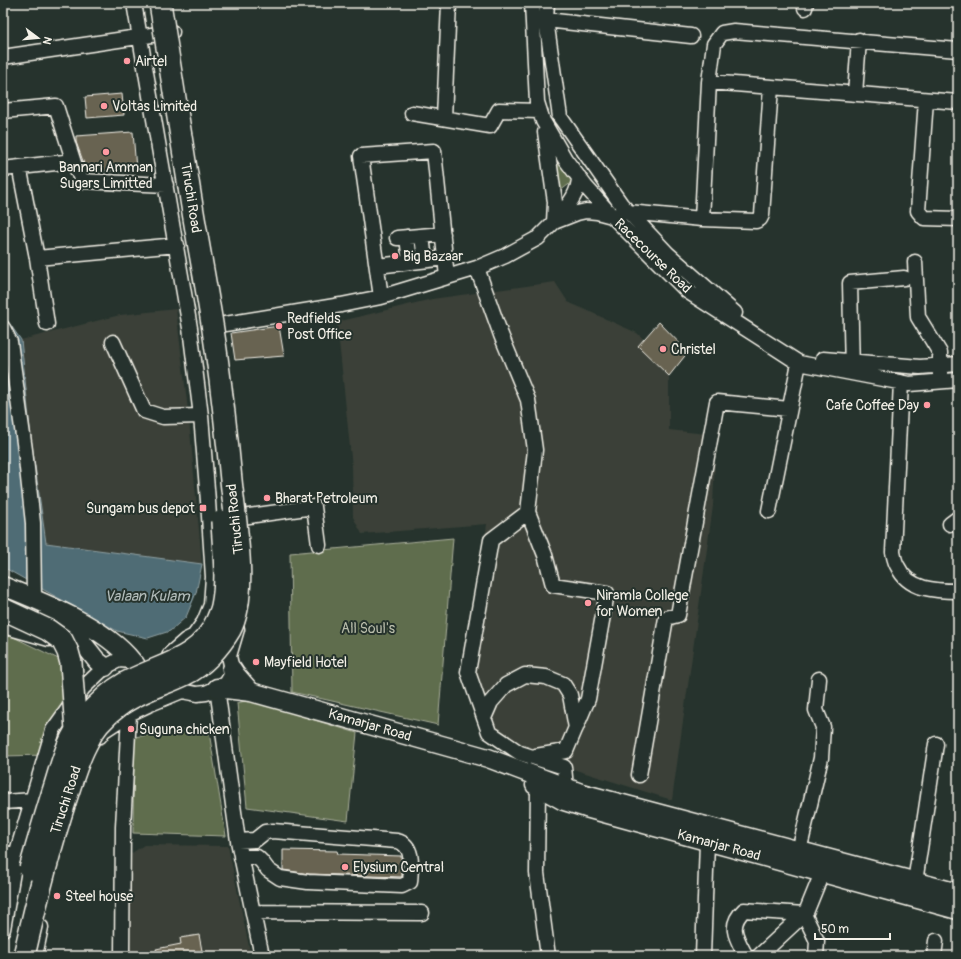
<svg xmlns="http://www.w3.org/2000/svg" width="961" height="959" font-family="Pangolin,sans-serif">
  <style>
    .built { fill: #3a4138 }
    .green { fill: #5f6d4e; stroke: #aaaf9b }
    .water { fill: #4f6c75; stroke: #91a1a3 }
    .building { fill: #686351; stroke: #f4f1e8 }
    .lines { fill: none; stroke-linecap: round; stroke-linejoin: round }
    .minor-casing { stroke: #f4f1e8; stroke-width: 17 }
    .major-casing { stroke: #f4f1e8; stroke-width: 21 }
    .minor { stroke: #26332d; stroke-width: 14 }
    .major { stroke: #26332d; stroke-width: 18 }
    .highway-bridge-casing { stroke: #f4f1e8; stroke-width: 24; stroke-linecap: butt }
    .highway-bridge { stroke: #26332d; stroke-width: 21 }
    .poi-dot { fill: #ff9aa2; stroke: #26332d; stroke-width: 1.5 }
    .labels { text-anchor: middle; dominant-baseline: central; stroke-width: 4; stroke-linejoin: round; paint-order: stroke }
    .poi-label { font-size: 14px; fill: #f4f1e8; stroke: #26332d; text-anchor: start }
    .street-label { font-size: 14px; fill: #f4f1e8; stroke: #26332d }
    .park-label { font-size: 14px; fill: #b8bcaa; stroke: #26332d }
    .water-label { font-size: 15px; font-style: italic; fill: #b2bcba; stroke: #26332d }
  </style>
  <rect width="100%" height="100%" fill="#26332d"/>
  <filter id="ink" filterUnits="userSpaceOnUse"><feTurbulence type="fractalNoise" baseFrequency=".025" numOctaves="2"/><feDisplacementMap in="SourceGraphic" scale="8" xChannelSelector="R" yChannelSelector="G"/><feConvolveMatrix kernelMatrix="1 2 1 2 8 2 1 2 1" color-interpolation-filters="sRGB"/></filter>
  <g filter="url(#ink)">
    <path class="built" d="M555,282L568,302L637,333L669,363V430L716,435L713,506L672,800L489,743V713L468,672L487,524L362,534L353,517L352,467L337,322L432,299Z
      M176,309L189,419L202,564L46,543L31,438L21,340L120,315Z
      M144,845L228,846L251,956H128L129,855Z"/>
    <path class="green" d="M556,157L572,182L560,191Z
      M453,538L438,725L292,692L290,553Z
      M3,632L79,669L86,686L71,705L49,755L3,756Z
      M249,700L357,733L348,821L247,807L237,703Z
      M208,726L226,836L133,833L134,737Z"/>
    <path class="water" d="M3,314L21,340L31,438L46,543L202,564L196,593L186,617L170,631L148,638L117,631L3,567Z"/>
    <path class="building" d="M122,94L124,115L87,118L85,97Z
      M133,132L136,169L87,172L76,142V136Z
      M659,322L688,352L669,376L638,346Z
      M279,326L284,356L235,360L231,333Z
      M283,850L337,851L338,854L401,856L402,877L309,874L283,870Z
      M199,935L203,956H158L156,949L181,944L180,938Z"/>
    <g class="lines">
      <g class="minor-casing">
        <path id="minor" d="M134,3L190,328L201,416L208,501L213,577L211,605L204,622L194,636L186,640L170,654L168,660V665
          M532,3L537,102L543,121L565,159L586,187L612,216L687,291L799,363L909,384L958,380
          M547,3L546,20L560,117L621,204L668,254L735,313
          M805,8L806,3
          M537,19L691,36
          M3,57L172,32
          M709,82L958,102
          M855,94L859,40
          M926,100L918,211L924,218L958,219
          M3,111L56,106L74,163L82,181L166,185
          M412,113L490,126L499,110L539,111
          M444,118L449,3
          M545,132L555,202L554,222
          M3,169L73,161
          M21,176L37,258L177,245
          M702,219L709,82L714,44L722,33L734,31L958,50
          M555,221C566,207 579,195 579,177
          M422,236L425,260
          M407,237L410,262
          M397,238L443,234
          M37,258L47,324
          M915,262L918,317L940,353V375
          M377,266L446,258
          M477,268L501,335L528,400L535,450L528,512L491,540L468,672L489,732L520,753L564,767L566,787
          M381,297L361,156L434,151L447,277
          M219,325L341,305L381,297L477,268L505,256L538,238L554,222L577,213L586,211L597,212L612,216L628,212L702,219L756,221L760,219L762,215L771,87
          M3,328L10,342L25,450L33,523L34,599
          M113,342L144,411L163,417L201,416
          M823,359L920,367L958,364
          M852,371L850,283L904,278
          M901,382L893,552C894,557 895,563 898,567C908,590 936,591 958,591
          M769,511L799,363
          M528,512L545,555L553,585L607,593L588,699L566,751L536,756
          M242,517L314,507L319,545
          M950,524L958,518
          M3,626L49,639
          M217,688L238,841L262,956
          M484,718L491,702L506,685L525,675L546,677L563,684L570,695L576,728
          M100,736L103,731L129,714L148,705L182,691L197,694L206,693L226,684L230,677L232,669L229,656L237,629
          M639,775L666,618L678,615L717,402L789,409
          M538,787L537,873L548,956
          M3,802L34,800
          M238,841L255,840L265,832L273,831L397,841C415,845 411,868 410,882L402,886L308,882L280,878L268,870L262,862L257,857H241
          M799,851L821,758L823,727L816,710L819,679
          M3,853L16,855
          M915,882L936,744
          M253,912L422,913
          M3,929L16,855L53,730L83,688L105,667L119,660L132,661L137,663
          M35,956L41,927
          M122,956L123,827L129,714
          M703,956L707,842
          M746,956C737,939 727,926 744,910L804,914L817,941L816,956
          M759,956L802,916L807,910L822,873
          M934,956L936,941"/>
      </g>
      <g class="major-casing">
        <path id="major" d="M3,586C43,602 105,627 132,661
          M46,619L78,637L97,661L105,667
          M217,688L251,692L236,675L232,669
          M251,692L488,758L581,793L958,893
          M535,785L564,801L586,808L958,910"/>
      </g>
      <use href="#minor" class="minor"/>
      <use href="#major" class="major"/>
      <g class="highway-bridge-casing">
        <path id="highway-bridge" d="M3,609L48,630L62,640L68,652L71,663L76,730
          M30,869C38,841 46,813 55,785C62,762 68,738 84,719C96,705 109,692 125,683C160,664 199,661 217,620C219,615 221,611 222,606C228,578 223,549 222,521
          M24,956C36,903 49,851 66,799C72,781 77,762 86,745C93,729 105,716 119,706C139,691 164,685 186,674C203,666 220,647 230,630C249,595 235,520 231,480C227,437 222,393 216,350C209,300 199,250 191,200C180,134 171,69 160,3"/>
      </g>
      <use href="#highway-bridge" class="highway-bridge"/>
    </g>
  </g>
  <g class="poi-dot">
    <circle cx="127" cy="61" r="4"/>
    <circle cx="104" cy="106" r="4"/>
    <circle cx="106" cy="152" r="4"/>
    <circle cx="395" cy="256" r="4"/>
    <circle cx="279" cy="326" r="4"/>
    <circle cx="663" cy="349" r="4"/>
    <circle cx="927" cy="405" r="4"/>
    <circle cx="267" cy="498" r="4"/>
    <rect x="199" y="504" width="8" height="8" rx="2"/>
    <circle cx="588" cy="603" r="4"/>
    <circle cx="256" cy="662" r="4"/>
    <circle cx="131" cy="729" r="4"/>
    <circle cx="345" cy="867" r="4"/>
    <circle cx="57" cy="896" r="4"/>
  </g>
  <g class="labels">
    <g class="poi-label">
      <text x="135" y="61">Airtel</text>
      <text x="112" y="106">Voltas Limited</text>
      <text x="106" y="167" text-anchor="middle">Bannari Amman<tspan x="106" dy="16">Sugars Limitted</tspan></text>
      <text x="403" y="256">Big Bazaar</text>
      <text x="287" y="318">Redfields<tspan x="287" dy="16">Post Office</tspan></text>
      <text x="671" y="349">Christel</text>
      <text x="919" y="405" text-anchor="end">Cafe Coffee Day</text>
      <text x="275" y="498">Bharat Petroleum</text>
      <text x="195" y="508" text-anchor="end">Sungam bus depot</text>
      <text x="596" y="595">Niramla College<tspan x="596" dy="16">for Women</tspan></text>
      <text x="264" y="662">Mayfield Hotel</text>
      <text x="139" y="729">Suguna chicken</text>
      <text x="353" y="867">Elysium Central</text>
      <text x="65" y="896">Steel house</text>
    </g>
    <g class="street-label">
      <text transform="translate(191 198) rotate(81)">Tiruchi Road</text>
      <text transform="translate(653 256) rotate(44)">Racecourse Road</text>
      <text transform="translate(235 519) rotate(-96)">Tiruchi Road</text>
      <text transform="translate(370 725) rotate(16)">Kamarjar Road</text>
      <text transform="translate(66 800) rotate(-72)">Tiruchi Road</text>
      <text transform="translate(719 845) rotate(15)">Kamarjar Road</text>
    </g>
    <g class="park-label">
      <text x="368" y="628">All Soul's</text>
    </g>
    <g class="water-label">
      <text x="147" y="596">Valaan Kulam</text>
    </g>
  </g>
  <rect width="961" height="959" fill="none" stroke="#26332d" stroke-width="16"/>
  <rect x="8" y="8" width="945" height="943" fill="none" stroke="#f4f1e8" stroke-width="1.5" filter="url(#ink)"/>
  <g transform="translate(38 38) rotate(106)" stroke="#26332d" stroke-width="3" paint-order="stroke">
  <path d="M0-3L7 15L0 10L-7 15Z" fill="#f4f1e8"/>
  <text y="-6" font-size="11" font-weight="bold" text-anchor="middle" fill="#f4f1e8">N</text>
  </g>
  <path d="M815 933v6h75v-6" fill="none" stroke="#f4f1e8" stroke-width="2"/>
  <text x="821" y="933" font-size="12" fill="#f4f1e8" stroke="#26332d" stroke-width="3" paint-order="stroke">50 m</text>
</svg>
